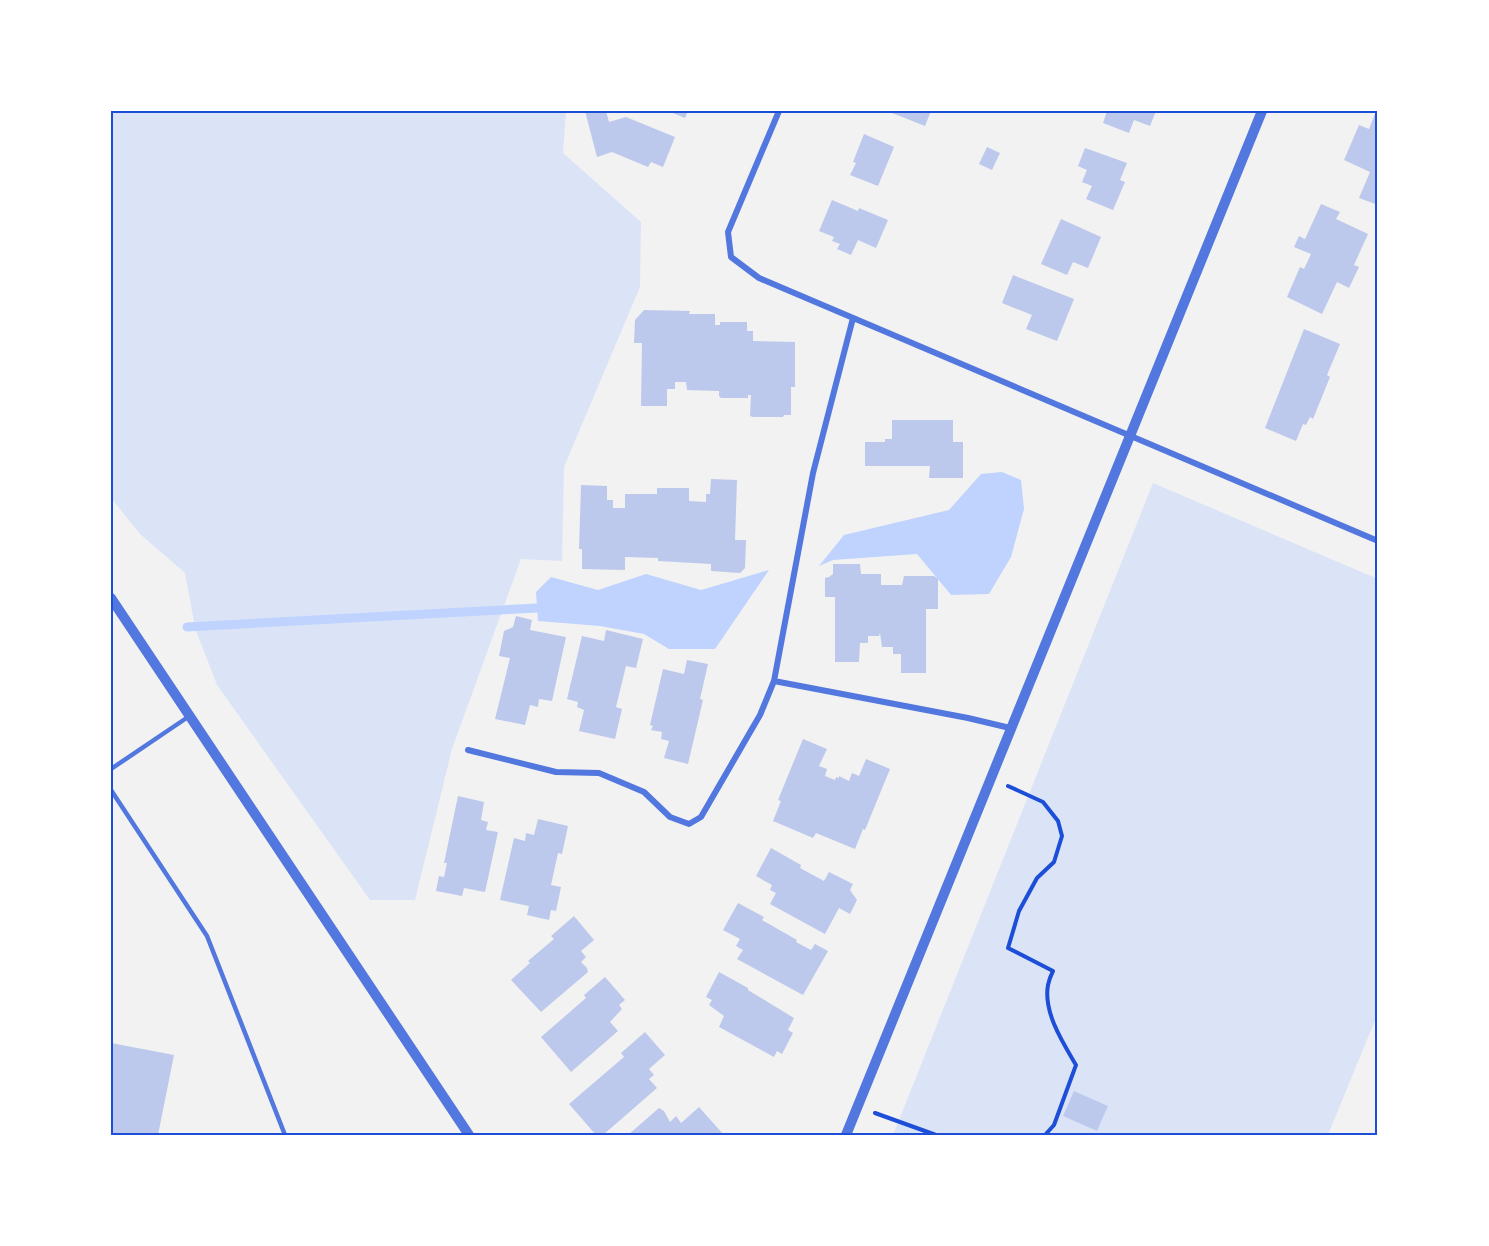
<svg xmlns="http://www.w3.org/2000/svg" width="1489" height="1246" font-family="'PT Sans',sans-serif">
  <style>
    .green { fill: #dbe4f7 }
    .water { fill: #bfd3fe }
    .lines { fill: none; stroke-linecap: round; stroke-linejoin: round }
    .stream { stroke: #bfd3fe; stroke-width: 9 }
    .building { fill: #bdc9ec }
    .path { stroke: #1d4ed8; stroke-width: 4 }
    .service { stroke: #5277de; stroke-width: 4.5 }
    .minor { stroke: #5277de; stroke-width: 6 }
    .tertiary { stroke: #5277de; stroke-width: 10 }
    .neatline { fill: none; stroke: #1d4ed8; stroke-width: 2 }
  </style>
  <rect width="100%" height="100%" fill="#f2f2f2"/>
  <path class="green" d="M111,111H566L563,153L641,222L640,287L564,467L562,561L521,559L452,749L415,900H370L217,685L195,628L185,573L140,534L111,498Z
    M1153,483L1378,579V1013L1328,1135H893Z"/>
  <path class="water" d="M1002,472L1021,480L1024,509L1011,557L989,594L951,595L917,554L833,560L819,566L844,535L949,510L981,474Z
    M769,570L715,649H669L644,634L600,626L538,621L536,592L551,577L598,590L646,574L701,590Z"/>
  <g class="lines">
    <path class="stream" d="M187,627L537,608"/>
  </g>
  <path class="building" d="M585,111H606L609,122L626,117L675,137L663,167L651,162L648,167L612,152L597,157Z
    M668,111H688L685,118Z
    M887,111H931L925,126Z
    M1107,111H1156L1150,126L1134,120L1129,133L1103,123Z
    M1376,111H1378V205L1359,198L1370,172L1344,160L1359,125L1369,129Z
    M864,134L894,147L878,186L850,175L856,163L853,162Z
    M987,147L1000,153L992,170L979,164Z
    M1085,148L1127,163L1120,180L1125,182L1113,210L1086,199L1092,186L1082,182L1087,170L1078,166Z
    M832,200L858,211L859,208L888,220L876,248L858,240L851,255L837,249L840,244L832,241L834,237L819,231Z
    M1321,204L1340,212L1336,219L1368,234L1354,265L1359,267L1349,288L1337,282L1322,314L1287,297L1300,267L1304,269L1311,254L1294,247L1299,236L1305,239Z
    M1061,219L1101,237L1088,268L1073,262L1067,275L1041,264Z
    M1013,275L1074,299L1057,341L1026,329L1032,315L1002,303Z
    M644,310L690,311L689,314H715V325H720V322H747V331H753V341L795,342V387H791V415H784L783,417H753L750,416L751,395H748V398H721L719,396V391L687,390L686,382H675V389H667V406H641L642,343H634L635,320Z
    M1304,329L1340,344L1327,375L1330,377L1313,419L1310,417L1306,425L1303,424L1296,441L1265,428Z
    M892,420H953V442H963V478H929L930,466H865V442H885V439H892Z
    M711,479L737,480L735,540H746L745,568L740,573L711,571V564L658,561V558L625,557V570L582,569V549H579L581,485L607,486V500H613V508H625V494H657V488H689V501L706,502V494H710Z
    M833,564H860L861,574H881V585H902L904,576H934L938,579V609H926V673H901V654H893V647H882L880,633L879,636H868V643H860L859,662H835V597H825V578L829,577L833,574Z
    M516,616L532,620L530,630L566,637L552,701L539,699L538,707L530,705L525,725L495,719L510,658L499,656L504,631L513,627Z
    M606,630L643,639L636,668L626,666L616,707L622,709L615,739L579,731L584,710L577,707L578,702L567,699L582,636L604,641Z
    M687,660L708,664L700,699L703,700L688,764L664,758L669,741L661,739L662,732L651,730L653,726L650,725L663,669L684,674Z
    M803,739L827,749L819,766L827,769L825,776L835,780L836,777L839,778V776L849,781L852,773L859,776L866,759L890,769L865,830L863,829L855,849L816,833L813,838L773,821L781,801L778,800Z
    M458,796L484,802L481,820L488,822L486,830L498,832L485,892L464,888L462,896L436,891L439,876L444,877L447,863H444Z
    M538,819L568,826L562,854L558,853L551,885L561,887L556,911L551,910L549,920L527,915L529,906L500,900L514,838L525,841L526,833L534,835Z
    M771,848L801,865L800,868L824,881L829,872L853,884L850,890L857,900L850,914L839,908L825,934L770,904L776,893L770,890L772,885L756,876Z
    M738,903L764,917L762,920L797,940L796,942L811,950L815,944L828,951L803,995L737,959L743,950L736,946L740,939L723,930Z
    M574,916L594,940L581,951L586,957L581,962L587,968L588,972L541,1012L511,980L530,963L528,961L554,939L551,936Z
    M719,972L748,988V990L794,1018L788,1030L793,1033L782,1054L777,1051L774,1057L719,1027L724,1016L709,1005L712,1000L706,997Z
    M605,977L625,1000L619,1005L622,1009L610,1022L618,1031L571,1072L541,1037L586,998L584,995Z
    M645,1032L665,1055L649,1069L654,1075L649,1079L657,1088L603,1135H596L569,1104L624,1057L621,1053Z
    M111,1043L174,1055L158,1135H111Z
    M1074,1091L1108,1106L1097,1131L1063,1116Z
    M699,1107L723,1134L721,1135H628L659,1108L664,1111L670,1122L676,1116L681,1123Z"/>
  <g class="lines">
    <path class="path" d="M1008,786L1043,802L1058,821L1062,836L1054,862L1037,878L1019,911L1008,948L1053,971C1051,975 1049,980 1048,985C1043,1012 1063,1043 1076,1065L1054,1125L1045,1135
      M875,1113L936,1135"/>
    <path class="service" d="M111,769L188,717
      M111,790L207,936L285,1135"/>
    <path class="minor" d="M779,111L728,232L731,257L759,278L1378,541
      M774,681L968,718L1010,728
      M468,750L556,772L599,773L644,792L670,817L689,824L701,817L760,715L774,681L813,473L853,318"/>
    <path class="tertiary" d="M111,598L469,1135
      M846,1135L1262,111"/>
  </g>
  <rect width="1489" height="1246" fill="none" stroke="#ffffff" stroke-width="225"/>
  <rect x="112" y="112" width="1264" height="1022" class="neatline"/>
</svg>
